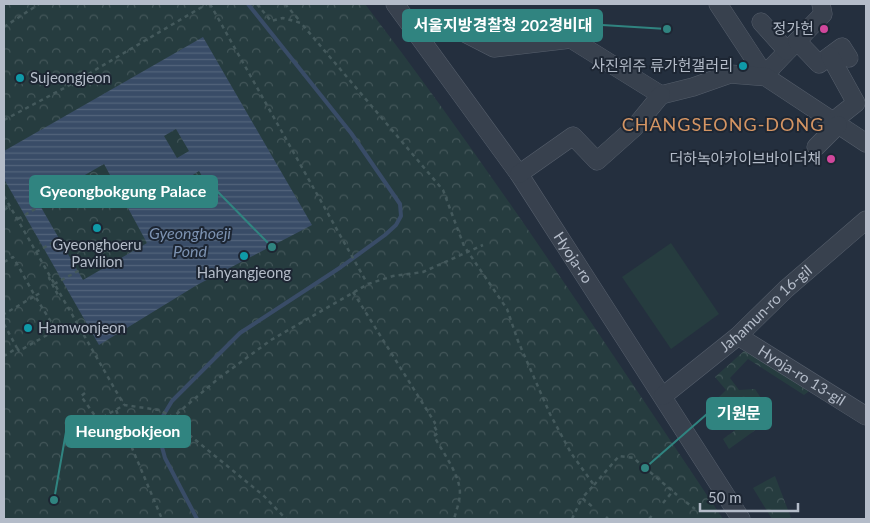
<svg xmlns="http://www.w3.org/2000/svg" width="870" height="523" viewBox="0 0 870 523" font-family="Lato,'Noto Sans KR',sans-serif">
<defs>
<pattern id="forest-crowns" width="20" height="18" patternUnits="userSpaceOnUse" patternTransform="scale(1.25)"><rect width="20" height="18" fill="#263c3f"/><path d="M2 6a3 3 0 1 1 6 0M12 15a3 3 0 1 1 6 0" fill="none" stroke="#435659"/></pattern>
<pattern id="water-rules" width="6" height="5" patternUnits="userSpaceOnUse" patternTransform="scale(1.25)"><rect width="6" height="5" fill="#394c67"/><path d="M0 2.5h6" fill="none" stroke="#53647b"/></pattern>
</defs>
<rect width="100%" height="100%" fill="#242f3e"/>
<!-- forest -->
<g fill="url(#forest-crowns)">
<path d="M4,4H365C492,170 606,345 723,519H4Z"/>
<polygon points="748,350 809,387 808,392 804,395 748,359 730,378 739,390 755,389 768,409 761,426 729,449 723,439 748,421 736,405 724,413 716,405 716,400 726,390 715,377 744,351"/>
<polygon points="775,476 791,518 788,519 772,519 753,488"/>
</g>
<!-- pitch -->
<polygon fill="#263c3f" points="671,243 719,314 671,349 622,277"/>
<!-- water -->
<path fill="url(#water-rules)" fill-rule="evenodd" d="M203,37L312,225L197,285L99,345L4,179V151ZM176,129L189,151L177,158L164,136ZM104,164L147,243L83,280L38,202ZM199,171L214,196L203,203L188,178Z"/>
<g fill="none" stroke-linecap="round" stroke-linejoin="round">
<!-- stream -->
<polyline stroke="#394c67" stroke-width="4" points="197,519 165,458 159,436 160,421 172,401 240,333 341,267 385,235 396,225 401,216 400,204 351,133 248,4"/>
<!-- minor casing -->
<g stroke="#565f6c" stroke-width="19">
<g id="minor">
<path id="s1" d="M395,4L519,174L741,519"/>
<polyline points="718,4 766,77 772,67 821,16 823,14 821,4"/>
<polyline points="761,22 787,51"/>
<polyline points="416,32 429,23 436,21 457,29 494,48 571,39 661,95 693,87 730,74 766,77 866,143"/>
<polyline points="797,41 819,64 842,47 849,58"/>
<polyline points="830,56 856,103 832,122"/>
<polyline points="816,147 838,125"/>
<polyline points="519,174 573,136 597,161 634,128 661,95"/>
<path id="s2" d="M738,336L866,416"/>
<path id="s3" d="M663,396L738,336L786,289L866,220"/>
</g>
</g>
<!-- path -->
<g stroke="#44595c" stroke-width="2.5" stroke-dasharray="4 4" stroke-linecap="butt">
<polyline points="210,4 367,283"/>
<polyline points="257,4 271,21 283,18 301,23 443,190 464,246 507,309 518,341 550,414 571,453 594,485 582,498 594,508"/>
<polyline points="285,4 300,21"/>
<polyline points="4,27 39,4"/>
<polyline points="4,120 68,86 207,4"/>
<polyline points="4,196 124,405"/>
<polyline points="4,210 10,206"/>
<polyline points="18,219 42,205"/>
<polyline points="36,252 61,238"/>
<polyline points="4,262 13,257 35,296 40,293"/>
<polyline points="50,277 49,278 58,295 60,294"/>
<polyline points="54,284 80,270"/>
<path d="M353,292L435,423L433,424L438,433L434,436C442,451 455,468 459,485C462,496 457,508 454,519"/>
<polyline points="4,312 4,314 35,296 56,330 19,351 17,348 4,356"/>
<polyline points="4,324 17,348"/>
<polyline points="85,393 81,396 98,420 124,405 159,410 173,417 219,378 271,340 368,284 393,276 423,272 483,245"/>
<polyline points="116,410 162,519"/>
<polyline points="173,417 182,429 264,496 286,519"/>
<polyline points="650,472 677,495"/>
<polyline points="594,485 619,456 634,458 640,464"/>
<polyline points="686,502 695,509"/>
<polyline points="663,503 673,491"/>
<polyline points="606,517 608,519"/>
<polyline points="572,519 582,498"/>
<polyline points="649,519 654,513"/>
</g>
<!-- minor -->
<use href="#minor" stroke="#38414e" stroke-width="18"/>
</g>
<!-- markers -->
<g fill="#d1479c" stroke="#1d2633" stroke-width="2">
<circle cx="824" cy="29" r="5"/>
<circle cx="831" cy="159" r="5"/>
</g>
<g fill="#0f9aa8" stroke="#1d2633" stroke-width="2">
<circle cx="743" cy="66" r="5"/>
<circle cx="20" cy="78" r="5"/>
<circle cx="97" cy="228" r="5"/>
<circle cx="244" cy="256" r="5"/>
<circle cx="28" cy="328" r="5"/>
</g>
<g text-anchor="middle" stroke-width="4" stroke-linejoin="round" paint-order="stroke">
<!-- poi labels -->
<g font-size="15" fill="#b4bcc9" stroke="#1d2633" text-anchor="end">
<text x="814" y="34">정가헌</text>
<text x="733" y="71">사진위주 류가헌갤러리</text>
<text x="30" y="83" text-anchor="start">Sujeongjeon</text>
<text x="821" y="164">더하녹아카이브바이더채</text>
<text x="97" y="250" text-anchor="middle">Gyeonghoeru<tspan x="97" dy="17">Pavilion</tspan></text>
<text x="244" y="278" text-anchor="middle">Hahyangjeong</text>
<text x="38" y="333" text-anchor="start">Hamwonjeon</text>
</g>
<!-- street labels -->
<g font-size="15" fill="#b4bcc9" stroke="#1d2633">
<text dy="5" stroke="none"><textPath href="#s1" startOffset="310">Hyoja-ro</textPath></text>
<text dy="5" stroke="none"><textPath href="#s3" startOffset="135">Jahamun-ro 16-gil</textPath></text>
<text dy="5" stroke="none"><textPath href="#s2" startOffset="75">Hyoja-ro 13-gil</textPath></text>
</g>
<!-- water labels -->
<g font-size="16" font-style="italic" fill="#7c92b1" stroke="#1d2633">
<text x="190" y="239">Gyeonghoeji<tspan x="190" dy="18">Pond</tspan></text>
</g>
<!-- quarter labels -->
<g font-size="18" letter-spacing="1" fill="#d59563" stroke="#1d2633">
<text x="723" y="131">CHANGSEONG-DONG</text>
</g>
</g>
<!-- callouts -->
<path fill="none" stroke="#308480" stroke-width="2" d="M667 29L602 25M272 247L217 191M645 468L707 414M54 500L66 432"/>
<g fill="#308480" stroke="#1d2633" stroke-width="2">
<circle cx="667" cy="29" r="5"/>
<circle cx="272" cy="247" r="5"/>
<circle cx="645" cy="468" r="5"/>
<circle cx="54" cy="500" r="5"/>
</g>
<g fill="#308480" stroke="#308480" stroke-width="2">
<rect x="403" y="10" width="199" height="31" rx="5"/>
<rect x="30" y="176" width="187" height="31" rx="5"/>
<rect x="707" y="398" width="64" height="31" rx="5"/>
<rect x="66" y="416" width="124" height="31" rx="5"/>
</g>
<g font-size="16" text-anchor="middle" font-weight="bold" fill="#fff">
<text x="503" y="31">서울지방경찰청 202경비대</text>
<text x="123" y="197">Gyeongbokgung Palace</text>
<text x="739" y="419">기원문</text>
<text x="128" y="437">Heungbokjeon</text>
</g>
<!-- border -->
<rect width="870" height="523" fill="none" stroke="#b4bcc9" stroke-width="10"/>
<!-- scale -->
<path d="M700 503v8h98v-8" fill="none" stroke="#b4bcc9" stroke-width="2.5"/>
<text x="708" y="503" font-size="15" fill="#b4bcc9" stroke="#1d2633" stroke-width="4" paint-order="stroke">50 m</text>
</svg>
